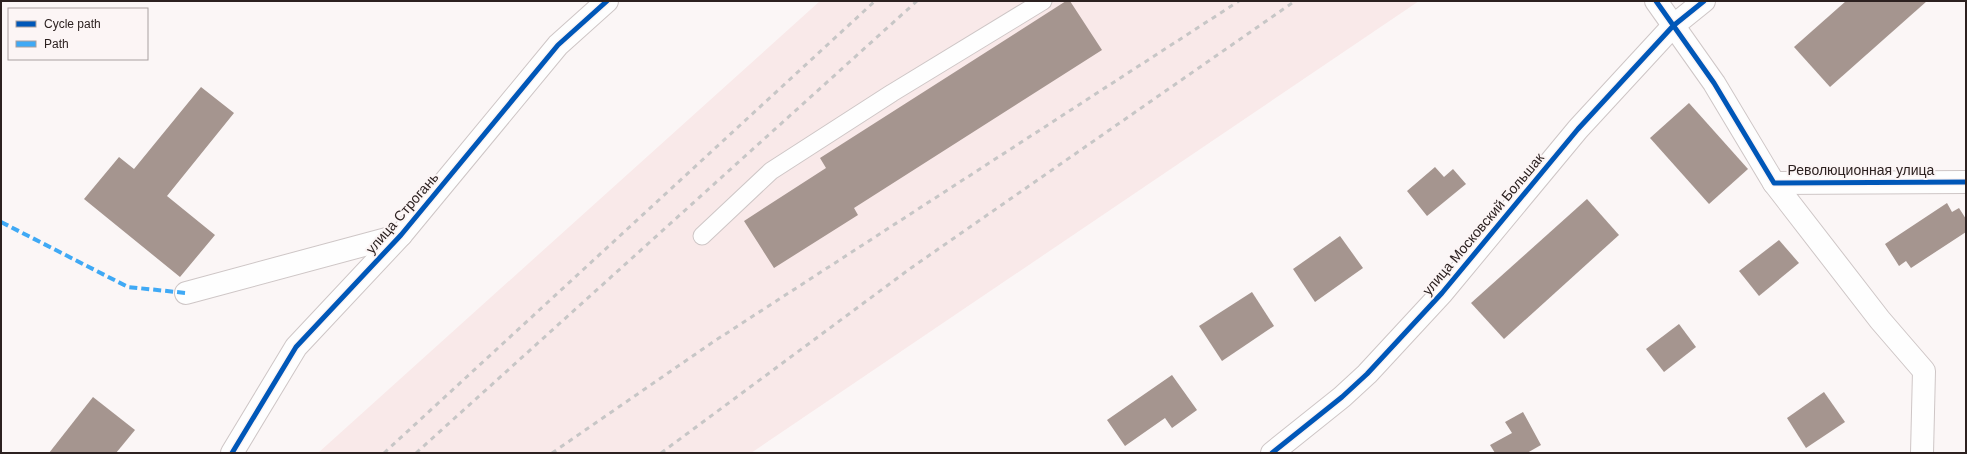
<svg xmlns="http://www.w3.org/2000/svg" width="1967" height="454" viewBox="0 0 1967 454" font-family="Arial,sans-serif">
<rect width="100%" height="100%" fill="#fbf6f6"/>
<!-- built -->
<polygon fill="#f9e9e9" points="820,1 1419,1 751,453 318,453"/>
<!-- building -->
<g fill="#a5958f">
<polygon points="1066,1 1070,1 1102,50 854,208 858,215 774,268 744,221 826,168 820,158"/>
<polygon points="1846,1 1927,1 1830,87 1794,47"/>
<polygon points="201,87 234,113 167,196 215,235 180,277 84,199 119,157 134,169"/>
<polygon points="1689,103 1748,169 1709,204 1650,138"/>
<polygon points="1435,167 1444,177 1453,169 1466,184 1427,216 1407,191"/>
<polygon points="1587,199 1619,235 1504,339 1471,303"/>
<polygon points="1947,203 1952,212 1959,208 1966,219 1966,232 1911,268 1906,261 1899,266 1885,244"/>
<polygon points="1340,236 1363,268 1315,302 1293,269"/>
<polygon points="1779,240 1799,263 1759,296 1739,271"/>
<polygon points="1252,292 1274,326 1222,361 1199,326"/>
<polygon points="1679,324 1696,347 1664,372 1646,349"/>
<polygon points="1172,375 1197,410 1172,428 1165,418 1125,446 1107,420"/>
<polygon points="1824,392 1845,422 1806,448 1787,418"/>
<polygon points="93,397 135,430 116,453 49,453"/>
<polygon points="1523,412 1541,445 1527,453 1495,453 1490,445 1512,433 1505,422"/>
</g>
<g fill="none" stroke-linecap="round" stroke-linejoin="round">
<!-- service casing -->
<g stroke="#cec6c6" stroke-width="19">
<polyline id="service" points="702,236 771,171 892,93 1043,1"/>
</g>
<!-- minor casing -->
<g stroke="#cec6c6" stroke-width="24">
<g id="minor">
<polyline points="1656,1 1714,83 1774,183 1966,182"/>
<polyline points="1774,183 1880,320 1924,371 1922,453"/>
<polyline points="186,293 401,235"/>
<polyline points="232,453 296,347 401,235 558,45 607,1"/>
<polyline points="1272,453 1342,397 1367,374 1442,293 1578,129 1673,26"/>
</g>
</g>
<!-- tertiary casing -->
<g stroke="#cec6c6" stroke-width="24">
<polyline id="tertiary" points="1673,26 1704,1"/>
</g>
<!-- service -->
<use href="#service" stroke="#fefefe" stroke-width="17"/>
<!-- minor -->
<use href="#minor" stroke="#fefefe" stroke-width="22"/>
<!-- tertiary -->
<use href="#tertiary" stroke="#fefefe" stroke-width="22"/>
<!-- rail -->
<g stroke="#c7c6c6" stroke-width="3" stroke-dasharray="5 5" stroke-linecap="butt">
<polyline points="384,453 875,1"/>
<polyline points="416,453 917,1"/>
<polyline points="552,453 713,342 1239,1"/>
<polyline points="661,453 911,268 1295,1"/>
</g>
<!-- quiet -->
<polyline stroke="#3fa9f5" stroke-width="4" stroke-dasharray="8 4" stroke-linecap="butt" points="1,222 128,287 186,293"/>
<!-- cycleway casing -->
<g stroke="#fcf5f5" stroke-width="8">
<g id="cycleway">
<polyline points="1656,1 1714,83 1774,183 1966,182"/>
<polyline points="232,453 296,347 401,235 558,45 607,1"/>
<polyline points="1272,453 1342,397 1367,374 1442,293 1578,129 1673,26 1704,1"/>
</g>
</g>
<!-- cycleway -->
<use href="#cycleway" stroke="#0057b8" stroke-width="5"/>
</g>
<g text-anchor="middle" stroke-width="4" stroke-linejoin="round" paint-order="stroke">
<!-- street labels -->
<g font-size="14" fill="#2c2120" stroke="#fcf5f5">
<text x="1861" y="175">Революционная улица</text>
<text transform="translate(402 213) rotate(-49)" y="5">улица Строгань</text>
<text transform="translate(1483 224) rotate(-50)" y="5">улица Московский Большак</text>
</g>
</g>
<!-- border -->
<rect width="1967" height="454" fill="none" stroke="#2c2120" stroke-width="4"/>
<!-- legend -->
<rect x="8" y="8" width="140" height="52" fill="#fcf5f5" stroke="#a9a0a0"/>
<rect x="16" y="21" width="20" height="6" fill="#0057b8" stroke="#a9a0a0"/>
<text x="44" y="28" font-size="12" fill="#2c2120">Cycle path</text>
<rect x="16" y="41" width="20" height="6" fill="#3fa9f5" stroke="#a9a0a0"/>
<text x="44" y="48" font-size="12" fill="#2c2120">Path</text>
</svg>
